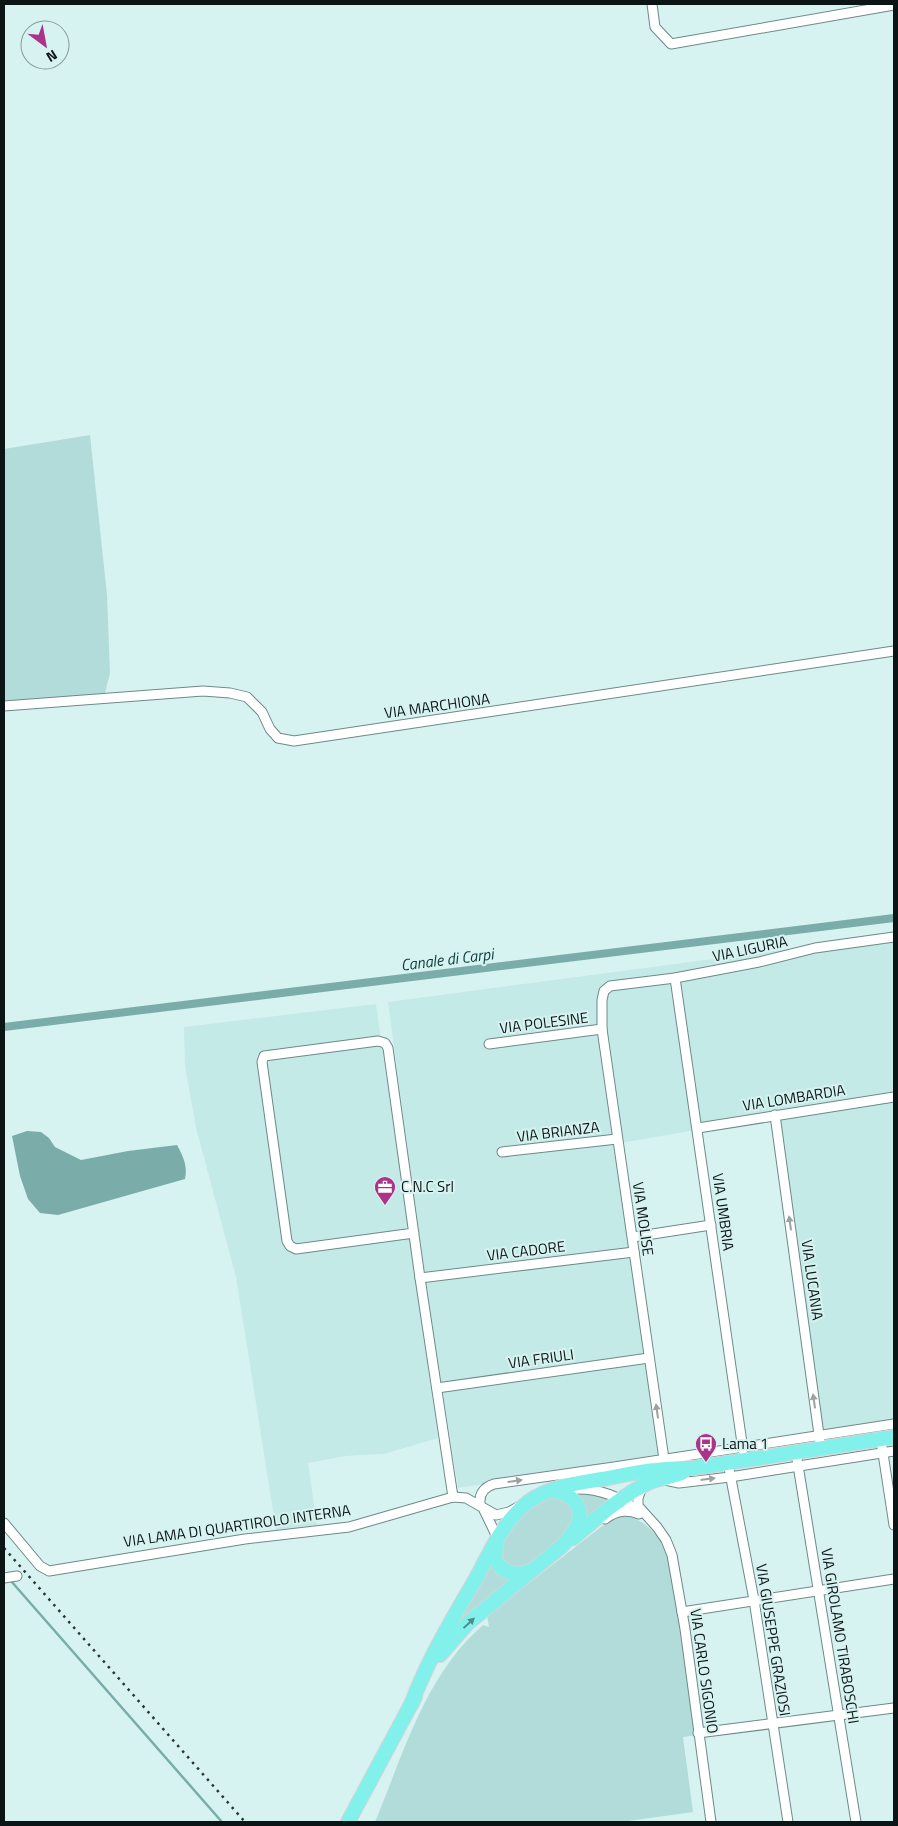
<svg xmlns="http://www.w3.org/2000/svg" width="898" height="1826" viewBox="0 0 898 1826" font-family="'Titillium Web',sans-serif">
<rect width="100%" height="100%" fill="#d7f3f1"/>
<!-- built -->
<g fill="#c4eae7">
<polygon points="894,935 894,1421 822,1432 775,1116 621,1143 665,1455 458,1488 424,1270 388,1002"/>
<polygon points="376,1004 438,1438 384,1454 346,1456 308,1463 317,1525 276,1530 236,1277 196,1128 185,1066 184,1027"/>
</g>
<!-- green -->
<g fill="#b2dcd9">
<polygon points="90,435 107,595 110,673 105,693 4,706 4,449"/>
<polygon points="576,1492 588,1492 616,1500 585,1525 583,1503"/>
<path d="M551,1498H557L569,1502L575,1516C573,1521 571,1529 568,1533C561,1540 551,1546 544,1552C532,1562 518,1576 504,1562C501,1559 499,1553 500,1548C505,1526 531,1506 551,1498Z"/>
<path d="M624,1516C650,1519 664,1544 672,1565L696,1735L683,1737L693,1812L621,1822H375C403,1755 425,1675 483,1625L489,1627L487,1616L606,1523L613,1519Z"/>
<polygon points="491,1560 517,1578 447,1634"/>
</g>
<!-- water -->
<path fill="#7aadaa" d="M27,1131L41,1132L49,1138L55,1147L81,1160L128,1151L177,1145C183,1156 188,1166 185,1179L58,1215L40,1213L28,1199L20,1176L12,1136Z"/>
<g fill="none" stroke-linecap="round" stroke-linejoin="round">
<!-- stream -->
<polyline stroke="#7aadaa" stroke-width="2.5" points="11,1581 222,1822"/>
<!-- canal -->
<polyline stroke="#7aadaa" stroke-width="8" points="4,1027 894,918"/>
<!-- minor casing -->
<g stroke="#6f8987" stroke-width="11">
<g id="minor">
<polyline points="652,4 655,27 671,44 894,5"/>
<polyline points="4,706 203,691 230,693 247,697 262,712 270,729 278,738 294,741 894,651"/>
<polyline points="675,978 743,1450"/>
<polyline points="489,1044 602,1029"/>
<polyline points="775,1115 820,1442"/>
<polyline points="698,1128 894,1097"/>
<polyline points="502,1152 617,1139"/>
<polyline points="414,1233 296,1249 290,1246 287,1241 262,1062 264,1056 378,1041 385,1043 388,1048 420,1278 453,1497"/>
<polyline points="633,1237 711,1225"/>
<polyline points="420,1278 634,1252"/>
<polyline points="437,1388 649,1358"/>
<polyline points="882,1447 894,1525"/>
<polyline points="796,1453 856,1822"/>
<polyline points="664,1459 602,1029 602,1000 604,991 610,986 675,978 759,962 815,948 894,937"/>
<polyline points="728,1463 754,1600 788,1822"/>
<polyline points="665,1480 679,1483 730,1477 894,1451"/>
<polyline points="642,1487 638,1498 638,1506 657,1527 666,1540 672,1555 685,1629 711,1822"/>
<path d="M574,1489C600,1488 620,1497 640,1512"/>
<path d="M480,1504C479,1494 484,1487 494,1484L614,1467L894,1424"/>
<polyline points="484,1510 498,1539"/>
<path d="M605,1519C616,1511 626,1509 639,1514"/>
<polyline points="4,1523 40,1566 49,1571 245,1539 349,1527 453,1497 466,1498 496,1515 509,1512 518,1507"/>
<polyline points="4,1578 17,1576"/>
<polyline points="682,1612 894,1579"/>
<polyline points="698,1733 894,1708"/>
</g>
</g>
<!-- primary casing -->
<g stroke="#d3d5d5" stroke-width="16">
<g id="primary">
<path d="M573,1538C596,1519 621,1496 648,1483C659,1478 671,1477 682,1473"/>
<path d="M496,1544L495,1559C502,1573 516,1577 529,1571"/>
<path d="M440,1655L468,1623L562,1546C568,1539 575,1532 578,1523C585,1504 567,1491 550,1491"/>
<path d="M411,1705C427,1661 452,1620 475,1580C490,1553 503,1521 528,1502C552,1485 580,1483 608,1478C637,1472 665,1467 694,1468L894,1437"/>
<polyline points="348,1822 415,1697"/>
</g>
</g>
<!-- minor -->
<use href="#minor" stroke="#fff" stroke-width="9"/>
<!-- primary -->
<use href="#primary" stroke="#82f1ec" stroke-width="14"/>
<!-- rail -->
<polyline stroke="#293535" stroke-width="2.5" stroke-dasharray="2.5 5" stroke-linecap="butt" points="4,1548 245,1822"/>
</g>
<!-- one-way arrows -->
<defs><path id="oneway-solid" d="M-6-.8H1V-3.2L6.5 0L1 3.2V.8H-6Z" transform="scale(1.25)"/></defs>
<g fill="#9da1a1">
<use href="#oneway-solid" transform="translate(790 1223) rotate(-98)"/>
<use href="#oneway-solid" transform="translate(814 1401) rotate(-98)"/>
<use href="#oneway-solid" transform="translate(657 1411) rotate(-98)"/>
<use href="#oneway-solid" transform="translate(708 1479) rotate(-7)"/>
<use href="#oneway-solid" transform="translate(515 1481) rotate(-8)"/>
</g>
<use fill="#4c8e8b" href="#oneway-solid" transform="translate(469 1623) rotate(-43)"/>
<!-- icons -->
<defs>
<g id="office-pin" transform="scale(1.125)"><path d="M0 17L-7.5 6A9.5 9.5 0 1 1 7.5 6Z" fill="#ab348a" stroke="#d7f3f1"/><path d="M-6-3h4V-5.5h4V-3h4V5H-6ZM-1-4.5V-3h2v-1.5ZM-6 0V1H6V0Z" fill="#fff"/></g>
<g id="bus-pin" transform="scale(1.125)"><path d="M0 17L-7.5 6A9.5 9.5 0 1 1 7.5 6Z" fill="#ab348a" stroke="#d7f3f1"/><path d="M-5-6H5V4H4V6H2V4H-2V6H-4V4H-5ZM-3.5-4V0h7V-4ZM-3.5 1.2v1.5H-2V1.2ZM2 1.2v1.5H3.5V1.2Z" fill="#fff"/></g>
</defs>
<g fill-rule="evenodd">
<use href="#office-pin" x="385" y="1187"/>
<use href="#bus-pin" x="706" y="1444"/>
</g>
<g text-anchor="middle" stroke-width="4" stroke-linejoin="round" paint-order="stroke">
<!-- street labels -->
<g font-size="15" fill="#0b1515" stroke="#d7f3f1">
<text transform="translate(437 706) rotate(-8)" y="5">VIA MARCHIONA</text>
<text transform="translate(750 949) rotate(-12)" y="5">VIA LIGURIA</text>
<text transform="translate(544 1023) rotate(-7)" y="5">VIA POLESINE</text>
<text transform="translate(794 1098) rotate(-9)" y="5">VIA LOMBARDIA</text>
<text transform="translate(558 1132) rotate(-7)" y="5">VIA BRIANZA</text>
<text transform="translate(723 1212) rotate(82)" y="5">VIA UMBRIA</text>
<text transform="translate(643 1219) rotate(82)" y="5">VIA MOLISE</text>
<text transform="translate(526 1251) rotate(-7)" y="5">VIA CADORE</text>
<text transform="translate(812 1280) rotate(82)" y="5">VIA LUCANIA</text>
<text transform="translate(541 1359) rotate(-8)" y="5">VIA FRIULI</text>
<text transform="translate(237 1526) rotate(-8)" y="5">VIA LAMA DI QUARTIROLO INTERNA</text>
<text transform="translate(840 1636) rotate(81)" y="5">VIA GIROLAMO TIRABOSCHI</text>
<text transform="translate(773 1640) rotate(81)" y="5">VIA GIUSEPPE GRAZIOSI</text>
<text transform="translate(704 1671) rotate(82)" y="5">VIA CARLO SIGONIO</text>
</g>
<!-- poi labels -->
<g font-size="15" fill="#0b1515" stroke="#d7f3f1" text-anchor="start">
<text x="401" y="1192">C.N.C Srl</text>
<text x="722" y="1449">Lama 1</text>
</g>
<!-- water labels -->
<g font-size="16" font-style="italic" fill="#0a3c3a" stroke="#d7f3f1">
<text transform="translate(447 959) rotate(-7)" y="6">Canale di Carpi</text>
</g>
</g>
<!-- border -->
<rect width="898" height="1826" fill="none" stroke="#0b1515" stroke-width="10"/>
<!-- north arrow -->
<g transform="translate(45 45) rotate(148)"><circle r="24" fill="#d7f3f1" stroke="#859a99"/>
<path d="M0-4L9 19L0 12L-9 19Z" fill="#ab348a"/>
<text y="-8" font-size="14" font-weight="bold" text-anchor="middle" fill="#0b1515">N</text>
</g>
</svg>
